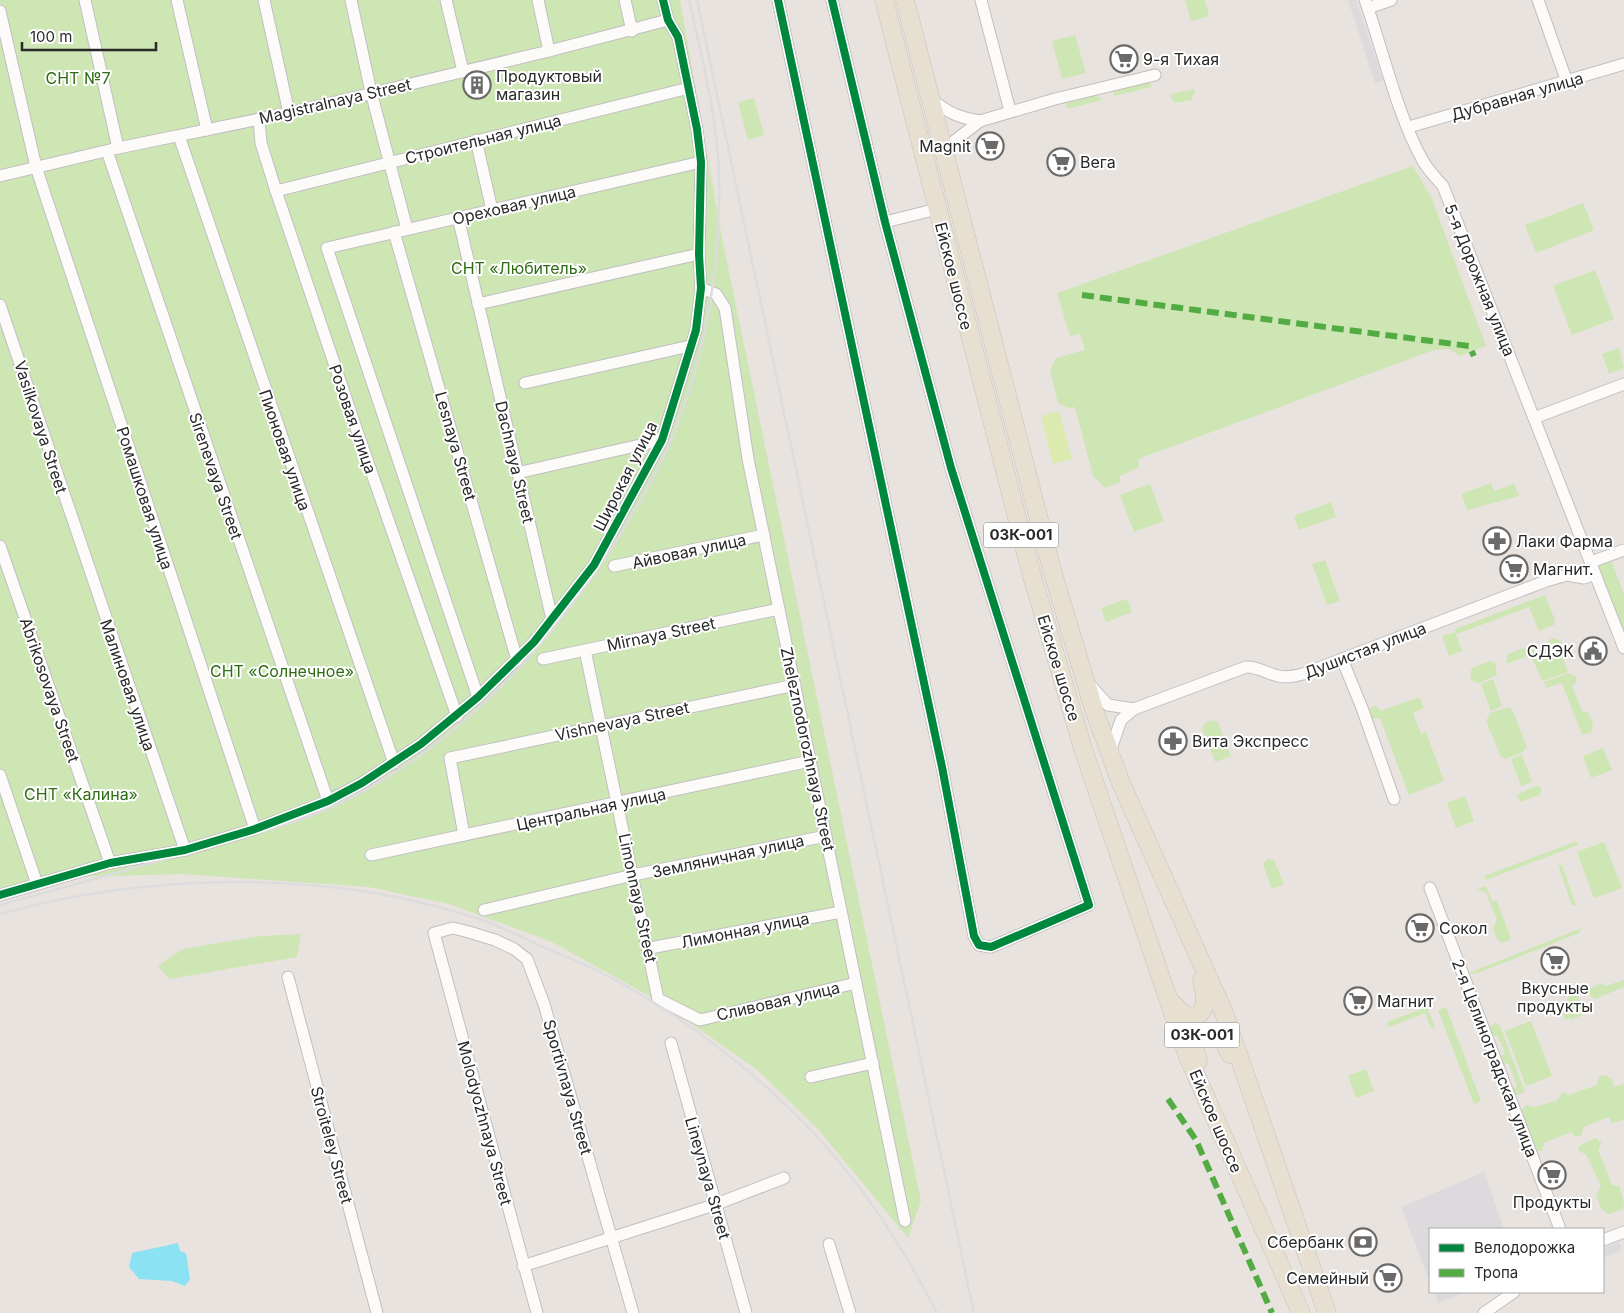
<svg xmlns="http://www.w3.org/2000/svg" width="1624" height="1313" viewBox="0 0 1624 1313" font-family="Inter,sans-serif">
<rect width="100%" height="100%" fill="#e8e3de"/>
<!-- industrial -->
<g fill="#dddadd">
<polygon points="1348,0 1356,0 1383,80 1375,83"/>
<polygon points="1484,1172 1504,1229 1430,1229 1430,1283 1401,1207"/>
<polygon points="1619,1242 1622,1250 1603,1258 1603,1248"/>
<polygon points="1434,1292 1466,1292 1438,1303"/>
</g>
<!-- green -->
<g fill="#cee6b3">
<polygon points="0,0 680,0 722,238 921,1201 908,1238 819,1130 756,1069 662,1003 552,942 449,904 369,887 182,874 77,877 0,899"/>
<polygon points="1185,0 1205,0 1209,16 1191,21"/>
<polygon points="1075,35 1086,73 1062,79 1052,41"/>
<polygon points="1150,81 1151,87 1114,96 1112,89"/>
<polygon points="1195,89 1192,100 1174,103 1170,94"/>
<polygon points="1094,94 1102,100 1067,109 1065,100"/>
<polygon points="754,98 764,135 748,140 738,102"/>
<polygon points="1413,166 1432,199 1486,346 1460,356 1449,349 1434,350 1138,459 1139,467 1120,476 1120,482 1105,488 1093,476 1075,407 1068,408 1058,403 1050,370 1056,358 1085,350 1080,334 1070,336 1057,293"/>
<polygon points="1583,203 1594,230 1536,253 1525,225"/>
<polygon points="1595,270 1614,319 1572,335 1553,286"/>
<polygon points="1619,348 1624,368 1609,374 1602,354"/>
<polygon points="1491,483 1494,491 1514,484 1519,496 1467,510 1461,494"/>
<polygon points="1150,484 1164,521 1134,532 1120,495"/>
<polygon points="1331,502 1336,517 1299,530 1294,516"/>
<polygon points="1325,560 1340,601 1327,605 1312,564"/>
<polygon points="1611,560 1624,594 1624,639 1598,569 1600,563"/>
<polygon points="1545,595 1555,620 1554,625 1539,631 1529,607 1457,634 1455,629"/>
<polygon points="1127,599 1132,612 1106,622 1101,608"/>
<polygon points="1455,632 1462,651 1449,656 1442,636"/>
<polygon points="1554,638 1562,642 1559,648 1568,672 1542,681 1531,655 1506,664 1508,654 1527,647 1535,650 1547,646 1550,639"/>
<polygon points="1490,661 1495,663 1497,675 1479,683 1472,681 1470,675 1472,668"/>
<polygon points="1569,673 1576,677 1576,682 1572,686 1582,711 1589,713 1593,724 1591,732 1582,735 1562,683 1546,688 1544,682"/>
<polygon points="1493,679 1502,706 1491,711 1481,684"/>
<polygon points="1419,697 1424,708 1413,713 1421,734 1426,732 1444,781 1409,795 1380,718 1371,719 1368,712 1372,706 1376,706 1381,711"/>
<polygon points="1508,707 1512,709 1527,747 1522,753 1505,759 1501,757 1486,721 1490,713"/>
<polygon points="1213,720 1218,722 1231,756 1215,762 1202,729 1205,723"/>
<polygon points="1603,748 1612,770 1591,778 1583,756"/>
<polygon points="1522,755 1532,782 1521,786 1511,759"/>
<polygon points="1535,786 1540,787 1542,791 1540,795 1520,802 1517,795"/>
<polygon points="1465,796 1474,821 1456,828 1447,803"/>
<polygon points="1577,841 1578,845 1486,880 1484,876"/>
<polygon points="1604,842 1622,888 1594,898 1577,852"/>
<polygon points="1267,859 1274,860 1284,884 1272,889 1263,865"/>
<polygon points="1558,865 1562,865 1576,905 1572,906"/>
<polygon points="1486,886 1492,901 1497,901 1511,939 1502,943 1497,939 1493,928 1497,920 1486,892 1477,889"/>
<polygon points="1582,928 1579,933 1475,974 1469,973"/>
<polygon points="301,934 297,957 169,979 158,966 183,949 262,936"/>
<polygon points="1624,980 1624,987 1595,999 1591,997 1588,990 1601,983 1605,986"/>
<polygon points="1577,993 1584,1014 1571,1020 1570,1018 1565,1020 1558,1005 1567,1002 1568,997"/>
<polygon points="1427,1007 1435,1027 1431,1028 1425,1013 1389,1027 1387,1022"/>
<polygon points="1446,1007 1481,1101 1474,1104 1438,1010"/>
<polygon points="1531,1021 1552,1076 1526,1086 1505,1031"/>
<polygon points="1495,1023 1500,1026 1525,1092 1517,1095 1512,1091 1517,1086 1509,1064 1504,1063 1500,1057 1505,1053 1498,1036 1493,1036 1489,1028"/>
<polygon points="1366,1069 1374,1091 1356,1098 1348,1076"/>
<polygon points="1605,1075 1612,1079 1614,1087 1624,1083 1624,1120 1612,1123 1609,1117 1583,1127 1582,1135 1575,1137 1571,1132 1544,1143 1542,1151 1535,1151 1520,1113 1526,1105 1535,1107 1558,1100 1562,1092 1569,1095 1597,1085 1599,1076"/>
<polygon points="1595,1138 1602,1143 1598,1149 1612,1185 1619,1186 1624,1201 1623,1209 1609,1214 1602,1210 1596,1195 1601,1186 1586,1154 1580,1152 1578,1147"/>
</g>
<!-- pitch -->
<polygon fill="#dbebb0" points="1059,411 1072,459 1053,464 1041,416"/>
<!-- water -->
<polygon fill="#8ae2f2" points="178,1243 180,1251 186,1253 190,1279 185,1286 172,1281 139,1279 129,1267 132,1253"/>
<g fill="none" stroke-linecap="round" stroke-linejoin="round">
<!-- minor casing -->
<g stroke="#c1bfc0" stroke-width="13">
<g id="minor">
<polyline points="85,0 118,148"/>
<polyline points="177,0 207,130"/>
<polyline points="264,0 289,113"/>
<polyline points="351,0 371,92 407,229"/>
<polyline points="446,0 463,71"/>
<polyline points="538,0 549,51"/>
<polyline points="625,0 632,31"/>
<polyline points="778,0 942,767 974,936 979,945 991,947 1089,905 951,468 885,222 832,0"/>
<polyline points="981,0 1010,111"/>
<path d="M1365,0C1383,50 1397,115 1423,161C1428,170 1436,178 1443,186L1624,648"/>
<polyline points="1538,0 1567,82"/>
<polyline points="1368,8 1391,0"/>
<polyline points="0,11 36,167 255,829"/>
<path d="M931,99C947,112 959,118 980,121"/>
<polyline points="259,119 261,143 276,191 357,431 457,716"/>
<polyline points="1409,127 1624,64"/>
<polyline points="179,136 394,763"/>
<polyline points="476,140 492,210"/>
<polyline points="107,151 328,801"/>
<polyline points="946,157 953,142 980,121 1055,99 1155,75"/>
<polyline points="0,176 118,148 289,113 549,51 668,20"/>
<polyline points="276,191 689,88"/>
<polyline points="458,217 552,619"/>
<polyline points="885,222 937,209"/>
<polyline points="394,232 517,660"/>
<polyline points="701,288 716,294 725,308 748,459 905,1221"/>
<polyline points="478,304 699,254"/>
<polyline points="0,305 185,850"/>
<polyline points="525,383 690,346"/>
<polyline points="1534,418 1624,384"/>
<polyline points="517,473 662,440"/>
<polyline points="0,546 110,863"/>
<polyline points="1591,562 1624,550"/>
<polyline points="614,566 764,535"/>
<polyline points="585,650 658,999 700,1020 856,983"/>
<polyline points="543,659 779,609"/>
<polyline points="1342,659 1362,708 1394,799"/>
<polyline points="1090,685 1108,705 1134,709"/>
<polyline points="478,697 327,248 701,162"/>
<path d="M1110,752L1121,720L1134,709L1246,667C1257,666 1268,674 1278,676C1287,678 1295,676 1303,674L1546,581L1567,575L1584,578L1595,574"/>
<polyline points="0,775 37,884"/>
<polyline points="464,835 450,758 795,685"/>
<polyline points="371,855 810,761"/>
<polyline points="1430,888 1560,1229"/>
<polyline points="0,895 110,863 185,850 255,829 328,801 362,783 421,744 478,697 534,642 594,565 662,440 696,330 701,288 699,254 701,162 697,129 678,37 668,20 663,0"/>
<polyline points="484,910 633,875 826,836"/>
<polyline points="650,948 841,912"/>
<polyline points="288,977 377,1313"/>
<polyline points="671,1043 746,1313"/>
<polyline points="811,1077 873,1063"/>
<polyline points="1603,1240 1624,1232"/>
<polyline points="829,1244 850,1313"/>
<polyline points="523,1266 714,1205 784,1178"/>
<polyline points="537,1313 434,933 453,928 469,932 495,940 514,949 527,959 544,1004 633,1313"/>
<polyline points="1484,1313 1514,1292"/>
</g>
</g>
<!-- primary casing -->
<g stroke="#c4c2c0" stroke-width="19">
<g id="primary">
<polyline points="884,0 1032,576 1084,752 1188,1057 1301,1313"/>
<polyline points="905,0 1052,570 1094,710 1121,783 1224,1013 1327,1313"/>
<path d="M1170,1001L1183,1014C1210,1022 1206,997 1202,980"/>
<path d="M1198,1061L1194,1045C1198,1033 1211,1030 1221,1036L1230,1054"/>
</g>
</g>
<!-- minor -->
<use href="#minor" stroke="#fcfbfa" stroke-width="11"/>
<!-- primary -->
<use href="#primary" stroke="#e7e0d1" stroke-width="18"/>
<!-- rail -->
<g stroke="#dcdcde" stroke-width="2.5">
<polyline points="697,0 974,1313"/>
<path d="M0,905C65,887 131,869 196,850C235,839 277,829 315,814C440,762 536,663 609,552C630,519 651,486 667,449C704,368 722,264 719,174C717,116 702,57 689,0"/>
<path d="M0,914C152,872 332,869 482,920C501,926 520,936 538,945C560,954 583,963 604,974C683,1015 763,1077 823,1143C868,1193 906,1253 937,1313"/>
</g>
<!-- quiet -->
<g stroke="#53ab44" stroke-width="6" stroke-dasharray="12 6" stroke-linecap="butt">
<polyline points="1082,295 1469,346 1474,356"/>
<polyline points="1168,1099 1196,1140 1272,1313"/>
</g>
<!-- cycleway casing -->
<g stroke="#fff" stroke-width="11">
<g id="cycleway">
<polyline points="778,0 942,767 974,936 979,945 991,947 1089,905 951,468 885,222 832,0"/>
<polyline points="0,895 110,863 185,850 255,829 328,801 362,783 421,744 478,697 534,642 594,565 662,440 696,330 701,288 699,254 701,162 697,129 678,37 668,20 663,0"/>
</g>
</g>
<!-- cycleway -->
<use href="#cycleway" stroke="#00873e" stroke-width="8"/>
</g>
<!-- icons -->
<defs>
<g id="supermarket-ring" transform="scale(1.4375)"><circle r="9.5" fill="#fff" stroke="#6c6a68" stroke-width="1.5"/><path d="M-6-5.5h2.5l.6 2H6L4.5 2H-2.5L-4.4-4H-6ZM-1.5 3.2a1.3 1.3 0 1 0 .1 0ZM3 3.2a1.3 1.3 0 1 0 .1 0Z" fill="#6c6a68"/></g>
<g id="building-ring" transform="scale(1.4375)"><circle r="9.5" fill="#fff" stroke="#6c6a68" stroke-width="1.5"/><path d="M-4-6H4V6H1V3H-1V6H-4ZM-2.5-4.3h1.7v1.8h-1.7ZM.8-4.3h1.7v1.8H.8ZM-2.5-1h1.7V.8h-1.7ZM.8-1h1.7V.8H.8Z" fill="#6c6a68"/></g>
<g id="pharmacy-ring" transform="scale(1.4375)"><circle r="9.5" fill="#fff" stroke="#6c6a68" stroke-width="1.5"/><path d="M-2-6h4v4h4v4h-4v4h-4v-4h-4v-4h4Z" fill="#6c6a68"/></g>
<g id="civic-ring" transform="scale(1.4375)"><circle r="9.5" fill="#fff" stroke="#6c6a68" stroke-width="1.5"/><path d="M-.6-6.5H3V-4.5H.6V-3L4-1V1h2V6H-6V1h2V-1L-.6-3ZM-1.2 2.5V6h2.4V2.5Z" fill="#6c6a68"/></g>
<g id="bank-ring" transform="scale(1.4375)"><circle r="9.5" fill="#fff" stroke="#6c6a68" stroke-width="1.5"/><path d="M-6-4H6V4H-6ZM0-2.3a2.3 2.3 0 1 0 0 4.6a2.3 2.3 0 1 0 0-4.6Z" fill="#6c6a68"/></g>
</defs>
<g fill-rule="evenodd">
<use href="#supermarket-ring" x="1124" y="59"/>
<use href="#building-ring" x="477" y="85"/>
<use href="#supermarket-ring" x="990" y="146"/>
<use href="#supermarket-ring" x="1061" y="162"/>
<use href="#pharmacy-ring" x="1497" y="541"/>
<use href="#supermarket-ring" x="1514" y="569"/>
<use href="#civic-ring" x="1593" y="651"/>
<use href="#pharmacy-ring" x="1173" y="741"/>
<use href="#supermarket-ring" x="1420" y="928"/>
<use href="#supermarket-ring" x="1555" y="961"/>
<use href="#supermarket-ring" x="1358" y="1001"/>
<use href="#supermarket-ring" x="1552" y="1175"/>
<use href="#bank-ring" x="1363" y="1242"/>
<use href="#supermarket-ring" x="1388" y="1278"/>
</g>
<g text-anchor="middle" stroke-width="4" stroke-linejoin="round" paint-order="stroke">
<!-- shield labels -->
<g fill="#fff" stroke="#696969" stroke-width="1">
<rect x="983.5" y="522.5" width="75" height="25" rx="4"/>
<rect x="1164.5" y="1022.5" width="75" height="25" rx="4"/>
</g>
<g font-size="15" font-weight="bold" fill="#292929">
<text x="1021" y="540">03К-001</text>
<text x="1202" y="1040">03К-001</text>
</g>
<!-- poi labels -->
<g font-size="16" fill="#292929" stroke="#fff" text-anchor="start">
<text x="1143" y="65">9-я Тихая</text>
<text x="496" y="82">Продуктовый<tspan x="496" dy="18">магазин</tspan></text>
<text x="971" y="152" text-anchor="end">Magnit</text>
<text x="1080" y="168">Вега</text>
<text x="1516" y="547">Лаки Фарма</text>
<text x="1533" y="575">Магнит.</text>
<text x="1574" y="657" text-anchor="end">СДЭК</text>
<text x="1192" y="747">Вита Экспресс</text>
<text x="1439" y="934">Сокол</text>
<text x="1555" y="994" text-anchor="middle">Вкусные<tspan x="1555" dy="18">продукты</tspan></text>
<text x="1377" y="1007">Магнит</text>
<text x="1552" y="1208" text-anchor="middle">Продукты</text>
<text x="1344" y="1248" text-anchor="end">Сбербанк</text>
<text x="1369" y="1284" text-anchor="end">Семейный</text>
</g>
<!-- park labels -->
<g font-size="16" fill="#2f6c13" stroke="#fff">
<text x="78" y="84">СНТ №7</text>
<text x="519" y="274">СНТ «Любитель»</text>
<text x="282" y="677">СНТ «Солнечное»</text>
<text x="81" y="800">СНТ «Калина»</text>
</g>
<!-- street labels -->
<g font-size="16" fill="#292929" stroke="#fff">
<text transform="translate(1517 96) rotate(-16)" y="6">Дубравная улица</text>
<text transform="translate(335 101) rotate(-13)" y="6">Magistralnaya Street</text>
<text transform="translate(483 139) rotate(-14)" y="6">Строительная улица</text>
<text transform="translate(514 205) rotate(-13)" y="6">Ореховая улица</text>
<text transform="translate(954 276) rotate(76)" y="6">Ейское шоссе</text>
<text transform="translate(1480 280) rotate(68)" y="6">5-я Дорожная улица</text>
<text transform="translate(353 419) rotate(71)" y="6">Розовая улица</text>
<text transform="translate(41 427) rotate(72)" y="6">Vasilkovaya Street</text>
<text transform="translate(456 446) rotate(74)" y="6">Lesnaya Street</text>
<text transform="translate(285 450) rotate(71)" y="6">Пионовая улица</text>
<text transform="translate(515 462) rotate(77)" y="6">Dachnaya Street</text>
<text transform="translate(216 476) rotate(71)" y="6">Sirenevaya Street</text>
<text transform="translate(625 476) rotate(-63)" y="6">Широкая улица</text>
<text transform="translate(145 498) rotate(72)" y="6">Ромашковая улица</text>
<text transform="translate(689 551) rotate(-12)" y="6">Айвовая улица</text>
<text transform="translate(661 634) rotate(-12)" y="6">Mirnaya Street</text>
<text transform="translate(1365 650) rotate(-21)" y="6">Душистая улица</text>
<text transform="translate(1059 668) rotate(73)" y="6">Ейское шоссе</text>
<text transform="translate(128 685) rotate(71)" y="6">Малиновая улица</text>
<text transform="translate(50 690) rotate(71)" y="6">Abrikosovaya Street</text>
<text transform="translate(622 721) rotate(-12)" y="6">Vishnevaya Street</text>
<text transform="translate(808 749) rotate(78)" y="6">Zheleznodorozhnaya Street</text>
<text transform="translate(591 809) rotate(-12)" y="6">Центральная улица</text>
<text transform="translate(728 856) rotate(-12)" y="6">Земляничная улица</text>
<text transform="translate(638 898) rotate(78)" y="6">Limonnaya Street</text>
<text transform="translate(745 930) rotate(-11)" y="6">Лимонная улица</text>
<text transform="translate(778 1001) rotate(-13)" y="6">Сливовая улица</text>
<text transform="translate(1495 1058) rotate(69)" y="6">2-я Целиноградская улица</text>
<text transform="translate(568 1087) rotate(74)" y="6">Sportivnaya Street</text>
<text transform="translate(1216 1121) rotate(67)" y="6">Ейское шоссе</text>
<text transform="translate(485 1123) rotate(75)" y="6">Molodyozhnaya Street</text>
<text transform="translate(332 1145) rotate(75)" y="6">Stroiteley Street</text>
<text transform="translate(708 1178) rotate(74)" y="6">Lineynaya Street</text>
</g>
</g>
<!-- legend -->
<rect x="1429" y="1228" width="175" height="65" fill="#ffffff" stroke="#a9a9a9"/>
<rect x="1439" y="1244" width="25" height="8" fill="#00873e" stroke="#a9a9a9"/>
<text x="1474" y="1253" font-size="15" fill="#292929">Велодорожка</text>
<rect x="1439" y="1269" width="25" height="8" fill="#53ab44" stroke="#a9a9a9"/>
<text x="1474" y="1278" font-size="15" fill="#292929">Тропа</text>
<!-- scale -->
<path d="M22 42v8h134v-8" fill="none" stroke="#292929" stroke-width="2.5"/>
<text x="30" y="42" font-size="15" fill="#292929" stroke="#ffffff" stroke-width="4" paint-order="stroke">100 m</text>
</svg>
